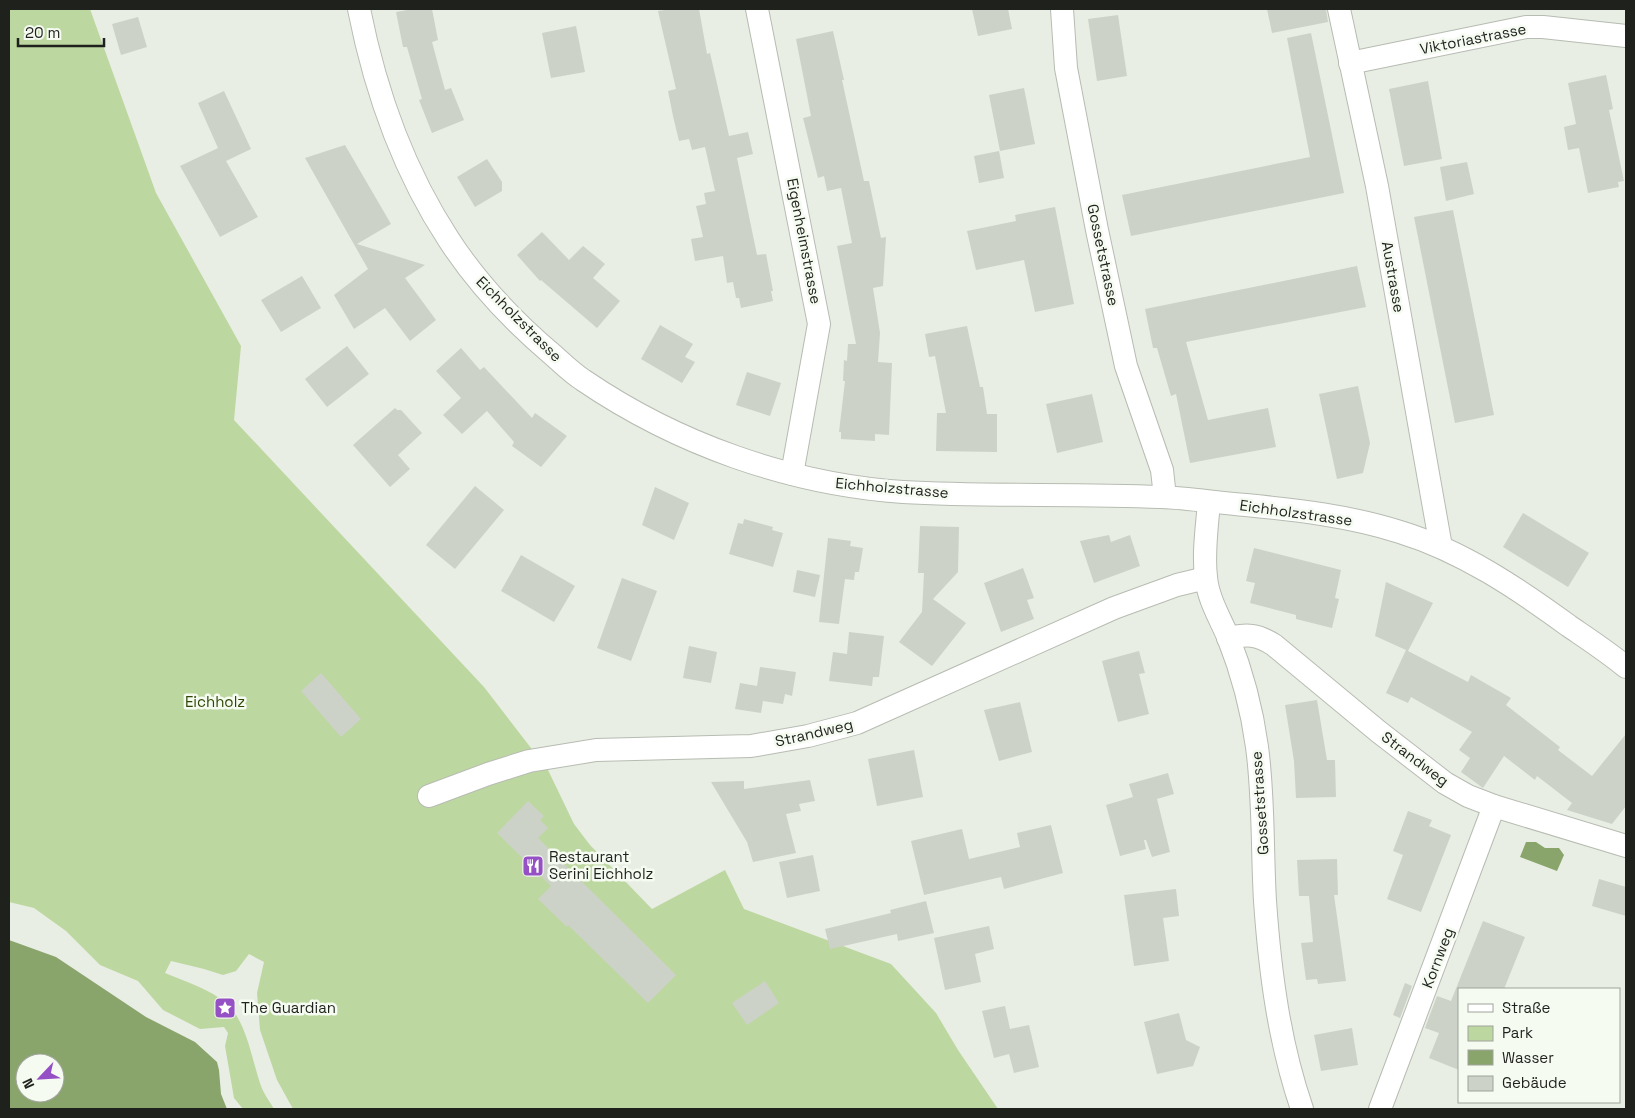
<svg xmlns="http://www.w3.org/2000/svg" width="1635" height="1118" viewBox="0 0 1635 1118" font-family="'Space Grotesk',sans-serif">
<rect width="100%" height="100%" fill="#e8eee3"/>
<!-- green -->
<path fill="#bdd7a1" d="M9,9H90L156,193L241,346L234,420L484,687L548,770L574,824L590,845L652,909L725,870L744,909L891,964L936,1013L958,1050L998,1109H293L277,1080L260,1030L257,993L264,962L249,954L236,971L223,975L204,969L171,961L165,973C186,982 210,989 227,1004C247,1022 252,1061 261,1086C264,1094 270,1102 274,1109H243L234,1098L225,1046L228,1033L224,1027L200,1029L163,1010L138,981L100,965L66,931L34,908L9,902Z"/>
<!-- water -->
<g fill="#8aa56c" fill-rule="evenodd">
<polygon points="1526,842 1536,842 1545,848 1559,848 1564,855 1557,871 1520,857"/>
<path d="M9,940L56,957L146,1017L195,1042L217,1062L219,1070L221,1094L227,1109H9ZM25,1063H55V1093H25Z"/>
</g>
<!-- building -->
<g fill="#ccd2c7">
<polygon points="413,9 432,9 438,40 432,42 445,90 451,88 464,120 432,133 419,100 422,99 407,47 403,47 396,12"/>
<polygon points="672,9 699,9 707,54 710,53 729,136 748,132 753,154 737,158 757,255 766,254 773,291 771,291 773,301 741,308 739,298 736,298 733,282 727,283 723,256 695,261 691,239 703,237 696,206 706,204 704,193 715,191 705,147 692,150 689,139 679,141 673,116 668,91 676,89 658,11"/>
<polygon points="972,9 1008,9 1012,29 978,36"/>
<polygon points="1267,9 1326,9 1328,22 1272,33"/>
<polygon points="1118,15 1127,76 1097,81 1088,19"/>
<polygon points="138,17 147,47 121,55 112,24"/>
<polygon points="576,26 585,72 551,78 542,33"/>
<polygon points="833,31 844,80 842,80 864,181 869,181 881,238 886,237 883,286 873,288 880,333 878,362 892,363 889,435 875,434 875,441 841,439 841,432 839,432 845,381 843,381 844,360 847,361 848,344 856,344 837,246 852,243 841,188 827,191 824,176 818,178 803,118 811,116 796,39"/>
<polygon points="1311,33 1344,193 1131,236 1122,195 1310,157 1287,38"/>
<polygon points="1606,75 1613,109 1609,110 1624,181 1618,182 1619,187 1588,193 1579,148 1568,150 1564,127 1576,124 1568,83"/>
<polygon points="1428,81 1442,159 1404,166 1389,89"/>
<polygon points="1024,88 1035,144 1000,151 989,95"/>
<polygon points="224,91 251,149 226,161 258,217 220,237 180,166 218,148 198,103"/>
<polygon points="345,145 391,224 357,244 425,265 405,278 436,320 410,341 385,308 354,329 334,295 368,269 305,158"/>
<polygon points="999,151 1004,178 979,183 974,156"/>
<polygon points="487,159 502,182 502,191 475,207 457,177"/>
<polygon points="1467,162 1474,194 1446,201 1440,167"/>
<polygon points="1055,207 1074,304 1035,312 1024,260 976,270 967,231 1016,221 1015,215"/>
<polygon points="1453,210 1494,415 1455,423 1414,217"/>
<polygon points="542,232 569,260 583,246 605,264 593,278 620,301 597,328 541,280 540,281 517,255"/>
<polygon points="1357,266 1366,307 1186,342 1208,420 1268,408 1276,447 1190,463 1176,394 1171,396 1157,348 1153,348 1145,309"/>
<polygon points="302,276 321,308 281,332 261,300"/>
<polygon points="660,325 693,344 685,357 695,362 682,383 641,359"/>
<polygon points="967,326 980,387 983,387 987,414 997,414 997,452 936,451 937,413 946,413 935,356 929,357 925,334"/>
<polygon points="347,346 369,374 327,407 305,379"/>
<polygon points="461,348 480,370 484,367 532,418 535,413 567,436 541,467 512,446 514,442 487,411 462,434 443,415 461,398 436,371"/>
<polygon points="747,372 781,383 770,416 736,405"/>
<polygon points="1358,386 1370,443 1363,473 1337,479 1319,394"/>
<polygon points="1092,394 1103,442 1057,453 1046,404"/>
<polygon points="395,408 397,410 401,410 422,433 398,455 410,469 390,487 353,445"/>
<polygon points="475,486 504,510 455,569 426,545"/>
<polygon points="655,487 689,503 674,540 642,525"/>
<polygon points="1523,513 1589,553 1568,587 1503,547"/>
<polygon points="744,519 773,527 772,530 783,533 773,567 729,554 738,523 743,524"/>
<polygon points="920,526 959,527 958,572 933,599 966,623 932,666 899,642 922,612 924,573 918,573"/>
<polygon points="1109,535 1111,542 1130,535 1140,566 1094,583 1080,541"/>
<polygon points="828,538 851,541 850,546 863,548 859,572 855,572 854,580 845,579 839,624 819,622"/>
<polygon points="1254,548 1341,570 1335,598 1339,599 1332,628 1296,619 1296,615 1250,603 1255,583 1246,581"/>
<polygon points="521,555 575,586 554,622 501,591"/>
<polygon points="1023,568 1034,598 1027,600 1034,619 1001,632 984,583"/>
<polygon points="797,570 820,575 815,597 793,592"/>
<polygon points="622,578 657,591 631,661 597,648"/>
<polygon points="1386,582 1433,603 1408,651 1468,682 1471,675 1511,698 1506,705 1560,747 1558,750 1592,776 1626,734 1626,806 1612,824 1567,810 1572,803 1537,776 1535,780 1504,756 1483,788 1461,772 1470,758 1459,750 1472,732 1411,697 1408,703 1386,693 1406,650 1375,636"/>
<polygon points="849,632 884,636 879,677 873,677 872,686 829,681 833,652 847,654"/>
<polygon points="689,646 717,652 711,683 683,678"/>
<polygon points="1139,651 1145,673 1139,674 1149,714 1118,722 1102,661"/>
<polygon points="760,667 796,672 792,696 785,694 783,704 763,701 761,713 735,709 740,683 757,686"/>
<polygon points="321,673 361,719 341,737 301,691"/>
<polygon points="1317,700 1327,760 1335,760 1336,797 1296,798 1294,761 1285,705"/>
<polygon points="1020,702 1032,752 999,761 984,710"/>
<polygon points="914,750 923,797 877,806 868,759"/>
<polygon points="1168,773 1174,794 1157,799 1170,852 1152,857 1146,840 1144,840 1146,849 1120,856 1106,805 1133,797 1129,784"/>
<polygon points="810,780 815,801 799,804 801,811 786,814 796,853 753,862 747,842 711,782 744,781 744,789"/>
<polygon points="528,801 544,816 540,820 548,828 538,838 676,975 648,1003 568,925 567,927 538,899 551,886 497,833"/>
<polygon points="1408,811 1432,820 1429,826 1451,835 1421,912 1387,899 1403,855 1393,851"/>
<polygon points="1051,825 1063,873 1004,889 1001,877 924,895 911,841 962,829 969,859 1020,847 1017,833"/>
<polygon points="813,855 820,891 787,898 779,862"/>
<polygon points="1337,859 1338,895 1334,895 1346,981 1318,984 1317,979 1306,980 1301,943 1313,942 1309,896 1299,896 1297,860"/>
<polygon points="1599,879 1626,887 1626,916 1592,906"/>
<polygon points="1176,889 1179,916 1163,918 1169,961 1134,966 1124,895"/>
<polygon points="926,901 934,933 898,941 897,934 830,949 825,929 891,913 890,910"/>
<polygon points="1483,921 1525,937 1504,989 1459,989 1459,1070 1429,1058 1439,1033 1425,1028 1437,996 1451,1001"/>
<polygon points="989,926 994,949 975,954 981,982 945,990 934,938"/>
<polygon points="765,981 779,1003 747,1025 732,1003"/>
<polygon points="1405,983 1412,986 1400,1018 1393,1015"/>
<polygon points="1005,1006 1010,1029 1029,1025 1039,1067 1014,1073 1009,1054 994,1058 982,1011"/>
<polygon points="1179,1013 1186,1040 1200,1047 1193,1066 1157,1074 1144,1022"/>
<polygon points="1352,1028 1358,1065 1321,1071 1314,1035"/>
</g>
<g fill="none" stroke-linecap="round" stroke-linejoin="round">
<!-- minor casing -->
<g stroke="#b7bcb2" stroke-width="24">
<g id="minor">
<path d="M359,9C375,90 403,170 449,240C477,283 514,322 553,355C563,364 572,373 583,380C677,444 789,484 903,492C989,497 1075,493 1161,497C1189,498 1218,503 1246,505C1297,510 1350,516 1400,532C1462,551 1517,588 1569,626C1588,639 1608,652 1626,667"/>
<polyline points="757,9 819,324 792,474"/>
<polyline points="1062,9 1066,68 1097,230 1126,366 1162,470 1165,497"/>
<polyline points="1339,9 1377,186 1441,547"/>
<polyline points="1350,63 1526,27 1543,27 1626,36"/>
<path d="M1209,502C1207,527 1203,553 1206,577C1208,599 1220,618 1228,637C1242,672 1252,710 1257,747C1264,798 1262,850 1265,901C1270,972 1279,1042 1302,1109"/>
<path d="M1228,638C1247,634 1257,634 1274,645L1379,732L1445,783L1468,796L1494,806L1626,846"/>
<polyline points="429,796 488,774 529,761 596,750 751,746 808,736 857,723 1114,608 1177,585 1206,578"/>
<polyline points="1380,1109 1494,806"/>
</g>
</g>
<!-- minor -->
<use href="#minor" stroke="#fff" stroke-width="22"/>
</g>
<!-- icons -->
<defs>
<g id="restaurant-square" transform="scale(1.125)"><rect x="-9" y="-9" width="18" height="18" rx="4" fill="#9550c5" stroke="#f5fbf0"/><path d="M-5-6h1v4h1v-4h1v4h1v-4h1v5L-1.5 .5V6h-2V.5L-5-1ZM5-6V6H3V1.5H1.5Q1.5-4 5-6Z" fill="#fff"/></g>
<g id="sight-square" transform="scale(1.125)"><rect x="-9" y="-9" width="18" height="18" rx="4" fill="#9550c5" stroke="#f5fbf0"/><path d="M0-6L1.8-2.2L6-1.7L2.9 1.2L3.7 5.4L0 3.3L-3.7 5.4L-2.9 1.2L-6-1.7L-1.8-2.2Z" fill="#fff"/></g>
</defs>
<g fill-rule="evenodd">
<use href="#restaurant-square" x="533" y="866"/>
<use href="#sight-square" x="225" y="1008"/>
</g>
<g text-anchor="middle" stroke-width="5" stroke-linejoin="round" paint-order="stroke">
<!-- street labels -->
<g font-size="15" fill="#1f211d" stroke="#f5fbf0">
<text transform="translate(1473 39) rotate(-11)" y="5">Viktoriastrasse</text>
<text transform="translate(804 241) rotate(79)" y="5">Eigenheimstrasse</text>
<text transform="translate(1103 255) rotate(78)" y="5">Gossetstrasse</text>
<text transform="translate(1393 277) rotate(80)" y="5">Austrasse</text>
<text transform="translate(519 319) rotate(45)" y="5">Eichholzstrasse</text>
<text transform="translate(892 488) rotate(5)" y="5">Eichholzstrasse</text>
<text transform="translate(1296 513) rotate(8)" y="5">Eichholzstrasse</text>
<text transform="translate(814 733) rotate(-13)" y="5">Strandweg</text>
<text transform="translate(1415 759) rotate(37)" y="5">Strandweg</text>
<text transform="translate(1260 803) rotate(-94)" y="5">Gossetstrasse</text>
<text transform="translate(1438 958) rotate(-69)" y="5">Kornweg</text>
</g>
<!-- park labels -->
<g font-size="15" fill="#2f4705" stroke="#f5fbf0">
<text x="215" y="707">Eichholz</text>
</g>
<!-- poi labels -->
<g font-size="15" fill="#1f211d" stroke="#f5fbf0" text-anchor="start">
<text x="549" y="862">Restaurant<tspan x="549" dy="17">Serini Eichholz</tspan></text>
<text x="241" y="1013">The Guardian</text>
</g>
</g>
<!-- border -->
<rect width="1635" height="1118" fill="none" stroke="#1f211d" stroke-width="20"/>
<!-- legend -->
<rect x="1458" y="988" width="162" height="115" fill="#f5fbf0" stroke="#9fa49c"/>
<rect x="1468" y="1004" width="25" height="8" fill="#ffffff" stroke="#9fa49c"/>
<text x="1502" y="1013" font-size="15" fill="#1f211d">Straße</text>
<rect x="1468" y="1026" width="25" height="15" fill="#bdd7a1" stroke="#9fa49c"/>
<text x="1502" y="1038" font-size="15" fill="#1f211d">Park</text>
<rect x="1468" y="1050" width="25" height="15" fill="#8aa56c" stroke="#9fa49c"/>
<text x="1502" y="1063" font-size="15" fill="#1f211d">Wasser</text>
<rect x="1468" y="1076" width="25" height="15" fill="#ccd2c7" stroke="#9fa49c"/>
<text x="1502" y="1088" font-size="15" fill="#1f211d">Gebäude</text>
<!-- north arrow -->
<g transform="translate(40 1078) rotate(245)"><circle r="24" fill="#f5fbf0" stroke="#9fa49c"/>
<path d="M0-4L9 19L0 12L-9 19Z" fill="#9550c5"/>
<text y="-8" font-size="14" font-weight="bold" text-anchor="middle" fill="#1f211d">N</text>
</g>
<!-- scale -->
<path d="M18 38v8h86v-8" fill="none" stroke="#1f211d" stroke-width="2.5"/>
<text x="25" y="38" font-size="15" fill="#1f211d" stroke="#f5fbf0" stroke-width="4" paint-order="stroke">20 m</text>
</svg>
